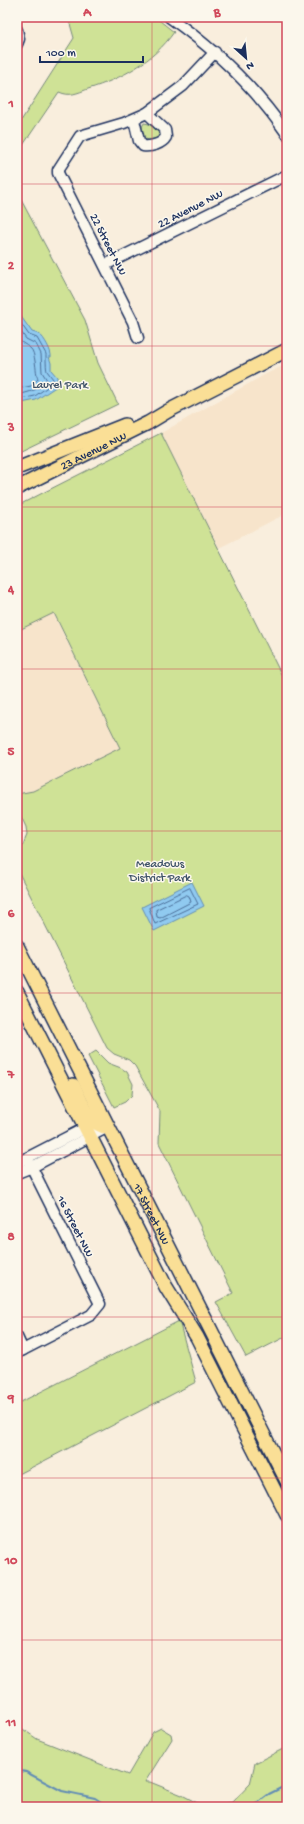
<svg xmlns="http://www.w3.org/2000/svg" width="304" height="1824" viewBox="0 0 304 1824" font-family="'Gochi Hand',sans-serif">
<rect width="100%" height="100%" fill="#f9eedd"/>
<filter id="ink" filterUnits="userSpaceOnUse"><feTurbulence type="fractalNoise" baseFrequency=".025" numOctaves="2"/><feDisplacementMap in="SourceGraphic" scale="8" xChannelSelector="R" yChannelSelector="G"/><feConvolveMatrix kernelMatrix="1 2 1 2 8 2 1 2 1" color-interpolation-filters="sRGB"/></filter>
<g filter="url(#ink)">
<!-- built -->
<g fill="#f7e4cb">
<polygon points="287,364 287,513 219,548 161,433 266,374"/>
<polygon points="53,613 120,748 33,791 17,794 17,631"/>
</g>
<!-- green -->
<g fill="#cfe296" stroke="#75887a">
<path d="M68,17H155L174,32C154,61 121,79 88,89C77,93 70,97 59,92L17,154V127L74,38Z"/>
<polygon points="144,123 149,124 159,132 159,137 150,141 144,138 142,127"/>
<polygon points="17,188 19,196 85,320 98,363 118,404 17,453"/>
<polygon points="161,433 287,686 287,1336 246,1357 216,1302 233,1293 159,1143 160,1111 135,1066 129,1060 114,1054 107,1048 17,869 17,859 27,835 26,827 17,808 17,794 33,791 120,748 54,613 17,631 17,506"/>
<polygon points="96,1051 108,1063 121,1068 127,1072 133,1084 132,1095 125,1102 114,1107 88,1056"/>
<polygon points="179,1321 196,1382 17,1475 17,1404"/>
<polygon points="17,1725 37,1739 128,1775 153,1732 161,1728 171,1734 172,1739 145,1782 150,1782 182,1795 203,1806 220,1805 233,1802 250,1784 255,1763 287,1747 287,1807 17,1807"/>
</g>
<!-- water -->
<g fill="#90caf0" stroke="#618cb6">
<path d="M17,311L32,332C34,333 37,333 39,334C44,337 52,352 51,357H49L51,363V370L57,377V386L36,400L17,404Z"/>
<polygon points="192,882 204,906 154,931 142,907"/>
</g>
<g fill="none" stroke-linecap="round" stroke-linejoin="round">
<!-- shore -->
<g stroke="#4a6d98" stroke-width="1">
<path d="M17,318L29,335L37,338L46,354C46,357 46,369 47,371L53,379V383L35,396L17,400"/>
<path d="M17,326L26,339L36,344L41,354L42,372L47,380C39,390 30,392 17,395"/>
<path d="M17,338C21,343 25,344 30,348C36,352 35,371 38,379L31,386L17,389"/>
<polygon points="190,888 198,904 155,924 149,908"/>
<polygon points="187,895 189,896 191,902 160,918 157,917 156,910"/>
</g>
<!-- stream -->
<g stroke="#618cb6" stroke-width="2">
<polyline points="17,1770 26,1772 62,1791 95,1798 109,1807"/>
<polyline points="252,1807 269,1794 287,1785"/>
</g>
<!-- minor casing -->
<g stroke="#1b2f5e" stroke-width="13">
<g id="minor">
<path d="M169,17C216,50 254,86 287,134"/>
<polyline points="17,30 19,39 17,44"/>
<path d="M134,120L139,141L143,146C151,147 162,144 166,137L165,130L147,113"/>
<polyline points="105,265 287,175"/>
<polyline points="138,338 133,322 58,173 58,170 80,136 124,123 147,113 183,86 215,52"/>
<polyline points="17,1163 91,1125"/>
<polyline points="17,1173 32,1167 108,1127"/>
<polyline points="17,1337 23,1350"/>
<polyline points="17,1353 91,1315 100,1304 27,1158"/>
</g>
</g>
<!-- major casing -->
<g stroke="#1b2f5e" stroke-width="16">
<g id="major">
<polyline points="17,468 125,425"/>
<path id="s1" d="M17,488L148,423L168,411L287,350"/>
<path id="s2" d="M17,946L287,1481"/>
<polyline points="17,992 166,1287 197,1337 287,1515"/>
<path d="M73,1085C81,1099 90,1128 108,1127"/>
</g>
</g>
<!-- minor -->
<use href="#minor" stroke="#fbf7ec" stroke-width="10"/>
<!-- major -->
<use href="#major" stroke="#fadf96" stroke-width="13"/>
</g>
</g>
<!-- grid -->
<path fill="none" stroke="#d1495b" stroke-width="1" stroke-opacity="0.55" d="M152,17V1807M17,184H287M17,346H287M17,507H287M17,669H287M17,831H287M17,993H287M17,1155H287M17,1317H287M17,1478H287M17,1640H287"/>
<g text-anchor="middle" stroke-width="3" stroke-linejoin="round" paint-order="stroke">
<!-- street labels -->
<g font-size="12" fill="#1b2f5e" stroke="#fbf7ec">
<text transform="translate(190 208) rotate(-27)" y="4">22 Avenue NW</text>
<text transform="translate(109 244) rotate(63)" y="4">22 Street NW</text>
<text dy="4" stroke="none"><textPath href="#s1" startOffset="85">23 Avenue NW</textPath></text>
<text dy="4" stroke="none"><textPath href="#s2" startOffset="300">17 Street NW</textPath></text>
<text transform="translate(76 1226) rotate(63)" y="4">16 Street NW</text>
</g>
<!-- park labels -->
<g font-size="12" fill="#3f5369" stroke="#fbf7ec">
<text x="60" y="388">Laurel Park</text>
<text x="160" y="867">Meadows<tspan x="160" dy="14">District Park</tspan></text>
</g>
</g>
<!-- margin -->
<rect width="304" height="1824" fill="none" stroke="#fbf7ec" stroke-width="44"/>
<!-- north arrow -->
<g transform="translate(246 58) rotate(153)" stroke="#fbf7ec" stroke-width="3" paint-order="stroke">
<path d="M0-3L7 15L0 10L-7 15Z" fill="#1b2f5e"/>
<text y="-6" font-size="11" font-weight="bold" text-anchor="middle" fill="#1b2f5e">N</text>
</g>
<!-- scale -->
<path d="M40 56v6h103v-6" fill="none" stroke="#1b2f5e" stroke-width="2"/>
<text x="46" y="56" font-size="12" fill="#1b2f5e" stroke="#fbf7ec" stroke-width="3" paint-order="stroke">100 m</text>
<rect x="22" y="22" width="260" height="1780" fill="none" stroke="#d1495b" stroke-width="1.5"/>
<g font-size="13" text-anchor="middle" font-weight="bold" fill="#d1495b">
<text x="87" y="16">A</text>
<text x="217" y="16">B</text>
<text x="11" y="107">1</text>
<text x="11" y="269">2</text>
<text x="11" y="431">3</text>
<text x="11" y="593">4</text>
<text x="11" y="755">5</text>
<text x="11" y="917">6</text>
<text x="11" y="1078">7</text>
<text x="11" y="1240">8</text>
<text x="11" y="1402">9</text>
<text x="11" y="1564">10</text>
<text x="11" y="1726">11</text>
</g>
</svg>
